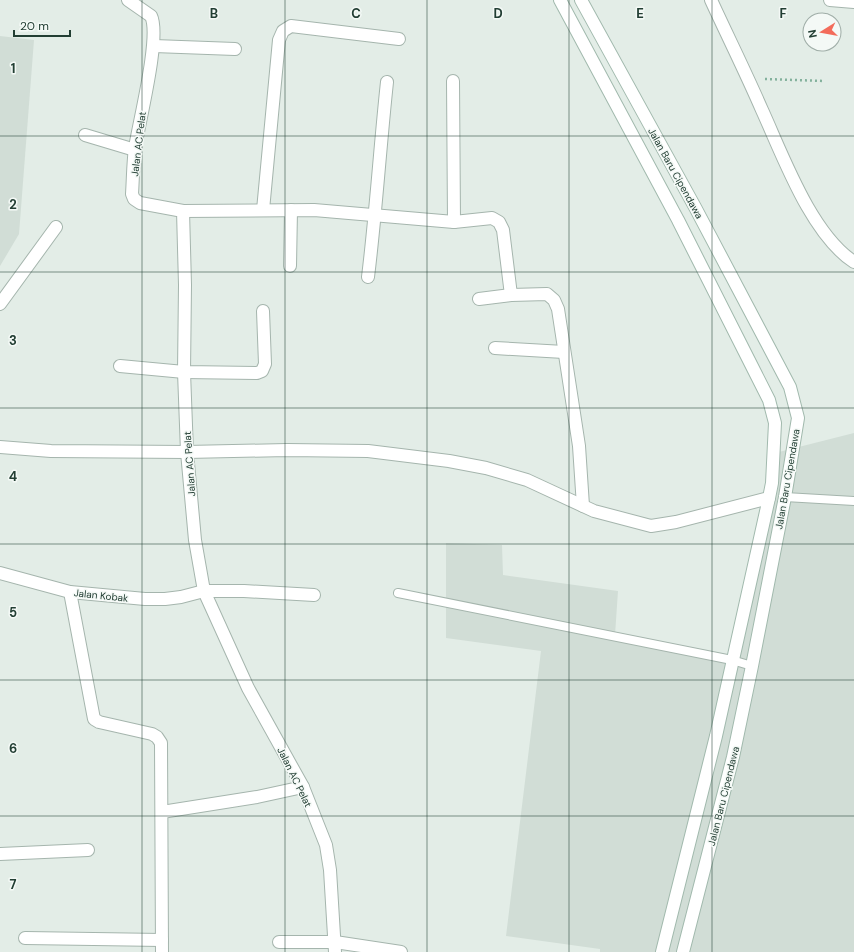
<svg xmlns="http://www.w3.org/2000/svg" width="854" height="952" viewBox="0 0 854 952" font-family="'DM Sans',sans-serif">
<rect width="100%" height="100%" fill="#e3ede7"/>
<!-- built -->
<g fill="#d1ddd6">
<polygon points="0,36 34,40 19,234 0,266"/>
<polygon points="854,433 854,952 600,952 600,949 506,936 541,651 446,638 446,543 502,545 503,575 618,591 615,635 735,660 771,454"/>
</g>
<g fill="none" stroke-linecap="round" stroke-linejoin="round">
<!-- lane casing -->
<g stroke="#a5b5ad" stroke-width="10">
<g id="lane">
<polyline points="785,497 854,501"/>
<polyline points="398,593 732,660 752,666"/>
</g>
</g>
<!-- street casing -->
<g stroke="#a5b5ad" stroke-width="14">
<g id="street">
<path d="M128,0L151,16C161,36 139,122 135,148C133,163 133,179 132,194L134,199L140,203L183,211L185,285L184,372L187,452L195,540L204,591L248,688L303,787L326,845L330,870L335,952"/>
<path d="M711,0C728,37 746,73 762,110C783,156 811,234 854,262"/>
<polyline points="830,0 854,2"/>
<polyline points="154,46 235,49"/>
<polyline points="453,81 454,222"/>
<polyline points="85,135 135,150"/>
<polyline points="263,210 279,40 283,31 291,26 399,39"/>
<polyline points="183,211 314,210 454,222 492,218 499,222 503,230 511,295 547,294 554,300 558,309 579,446 583,506"/>
<polyline points="290,266 291,210"/>
<path d="M368,277C376,212 380,147 387,82"/>
<polyline points="479,299 511,295"/>
<polyline points="0,304 56,227"/>
<polyline points="495,348 564,352"/>
<polyline points="120,366 184,372 257,373 262,371 265,364 263,311"/>
<polyline points="0,447 51,451 187,452 287,450 368,451 449,461 486,468 527,480 594,511 651,526 676,522 769,498"/>
<polyline points="0,573 70,592 145,599 165,599 181,597 204,591 244,591 314,595"/>
<polyline points="70,592 94,719 99,722 152,734 157,737 161,743 162,952"/>
<polyline points="162,812 257,797 303,787"/>
<polyline points="0,854 88,850"/>
<polyline points="25,938 162,940"/>
<polyline points="279,942 335,942 401,952"/>
</g>
</g>
<!-- secondary casing -->
<g stroke="#a1b9ad" stroke-width="14">
<g id="secondary">
<polyline points="560,0 678,220 769,400 775,423 772,483 769,498 716,736 662,952"/>
<polyline points="581,0 696,209 790,387 798,418 785,497 752,666 733,757 683,952"/>
</g>
</g>
<!-- path -->
<polyline stroke="#83b19c" stroke-width="2.5" stroke-dasharray="2 3" stroke-linecap="butt" points="765,79 824,81"/>
<!-- lane -->
<use href="#lane" stroke="#fff" stroke-width="8"/>
<!-- street -->
<use href="#street" stroke="#fff" stroke-width="12"/>
<!-- secondary -->
<use href="#secondary" stroke="#fff" stroke-width="12"/>
</g>
<!-- grid -->
<path fill="none" stroke="#223e33" stroke-width="1" stroke-opacity="0.55" d="M142,0V952M285,0V952M427,0V952M569,0V952M712,0V952M0,136H854M0,272H854M0,408H854M0,544H854M0,680H854M0,816H854"/>
<g text-anchor="middle" stroke-width="3" stroke-linejoin="round" paint-order="stroke">
<!-- street labels -->
<g font-size="10" fill="#223e33" stroke="#f4f9f6">
<text transform="translate(138 144) rotate(-83)" y="4">Jalan AC Pelat</text>
<text transform="translate(676 173) rotate(61)" y="4">Jalan Baru Cipendawa</text>
<text transform="translate(189 464) rotate(-94)" y="4">Jalan AC Pelat</text>
<text transform="translate(787 479) rotate(-80)" y="4">Jalan Baru Cipendawa</text>
<text transform="translate(101 595) rotate(6)" y="4">Jalan Kobak</text>
<text transform="translate(295 777) rotate(64)" y="4">Jalan AC Pelat</text>
<text transform="translate(723 796) rotate(-76)" y="4">Jalan Baru Cipendawa</text>
</g>
</g>
<g font-size="13" text-anchor="middle" font-weight="bold" fill="#223e33" stroke="#f4f9f6" stroke-width="3" stroke-linejoin="round" paint-order="stroke">
<text x="214" y="18">B</text>
<text x="356" y="18">C</text>
<text x="498" y="18">D</text>
<text x="640" y="18">E</text>
<text x="783" y="18">F</text>
<text x="13" y="73">1</text>
<text x="13" y="209">2</text>
<text x="13" y="345">3</text>
<text x="13" y="481">4</text>
<text x="13" y="617">5</text>
<text x="13" y="753">6</text>
<text x="13" y="889">7</text>
</g>
<!-- north arrow -->
<g transform="translate(822 32) rotate(259)"><circle r="19" fill="#f4f9f6" stroke="#a0aea8"/>
<path d="M0-3L7 15L0 10L-7 15Z" fill="#f36c5b"/>
<text y="-6" font-size="11" font-weight="bold" text-anchor="middle" fill="#223e33">N</text>
</g>
<!-- scale -->
<path d="M14 30v6h56v-6" fill="none" stroke="#223e33" stroke-width="2"/>
<text x="20" y="30" font-size="12" fill="#223e33" stroke="#f4f9f6" stroke-width="3" paint-order="stroke">20 m</text>
</svg>
